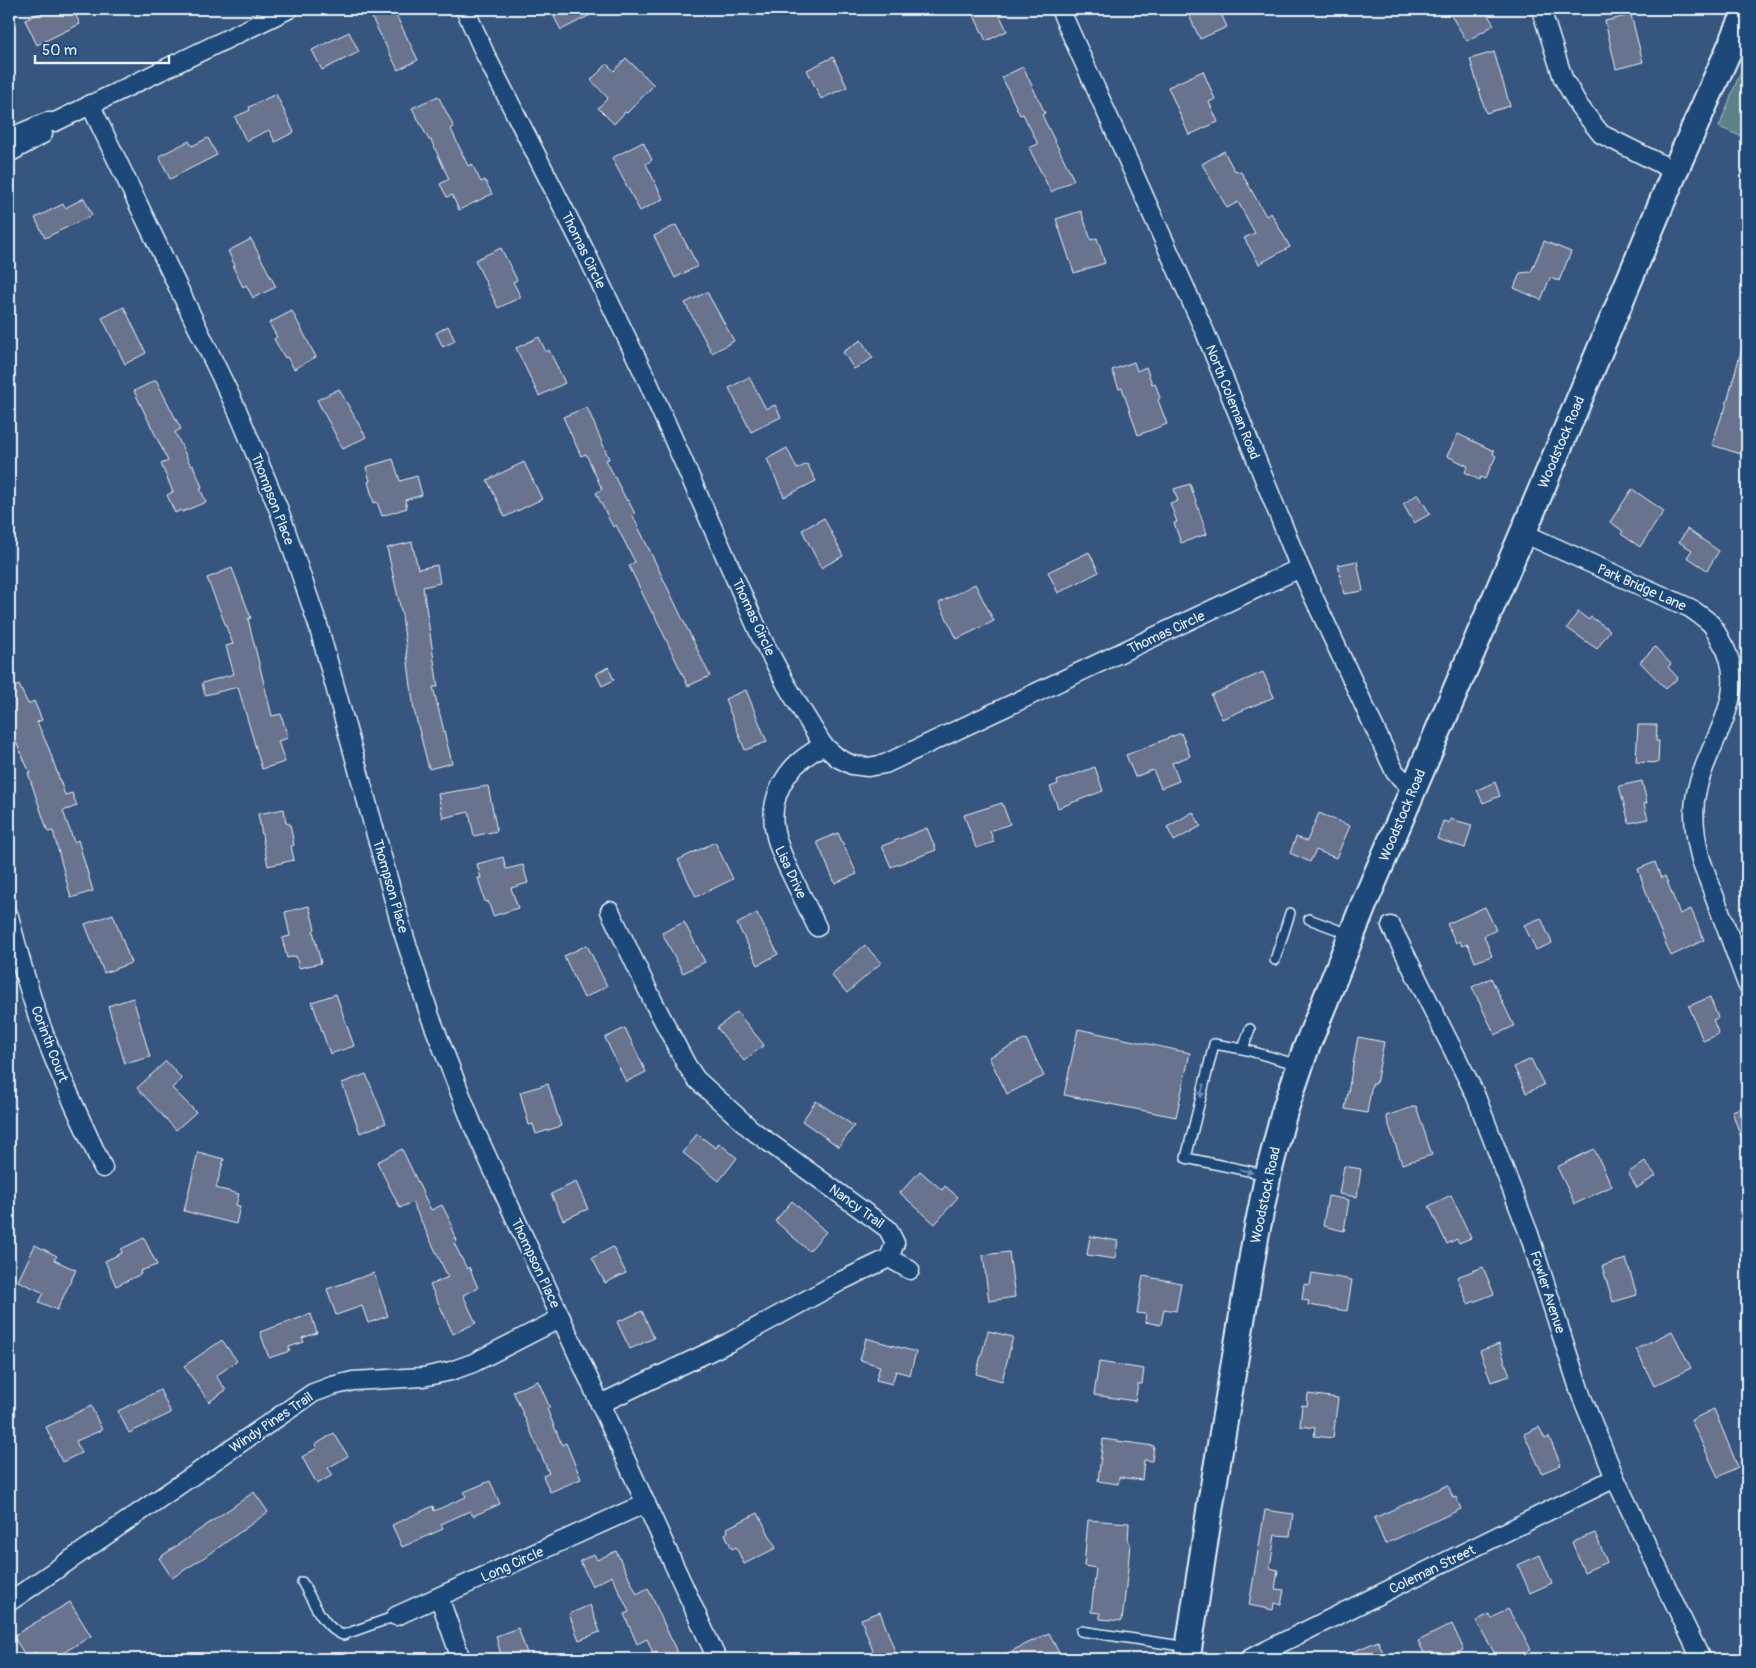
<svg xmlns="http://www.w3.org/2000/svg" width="1756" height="1668" viewBox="0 0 1756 1668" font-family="Pangolin,sans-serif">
<rect width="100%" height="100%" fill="#365680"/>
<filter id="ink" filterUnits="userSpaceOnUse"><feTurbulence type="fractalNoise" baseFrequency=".02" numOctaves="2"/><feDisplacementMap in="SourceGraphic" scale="10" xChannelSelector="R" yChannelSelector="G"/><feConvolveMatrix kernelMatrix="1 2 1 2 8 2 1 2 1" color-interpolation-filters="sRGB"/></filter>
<g filter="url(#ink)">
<!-- green -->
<polygon fill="#5b8288" stroke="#a2bac0" points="1747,55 1747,139 1719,127"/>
<!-- building -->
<g fill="#6b738d" stroke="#e8f1f8">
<polygon points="49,9 73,9 80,24 37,45 25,20"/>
<polygon points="390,9 393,9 418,60 398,70 372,18"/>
<polygon points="550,9 602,9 561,30"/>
<polygon points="971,9 997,9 1007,31 986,41"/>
<polygon points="1186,9 1219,9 1227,27 1200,39"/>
<polygon points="1447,9 1484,9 1494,25 1467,41"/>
<polygon points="1631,15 1643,62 1616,69 1605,21"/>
<polygon points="349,32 359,52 322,70 312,50"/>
<polygon points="1494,52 1510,106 1486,113 1470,59"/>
<polygon points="833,57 847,87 821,99 807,70"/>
<polygon points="626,58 654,85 627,113 625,112 614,124 598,108 608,98 591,80 607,64 614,71"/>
<polygon points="1023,67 1045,113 1042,115 1074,180 1051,192 1029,148 1038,144 1023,114 1020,115 1002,77"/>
<polygon points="1203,71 1215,99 1209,102 1218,122 1189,135 1168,87"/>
<polygon points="276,94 294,132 275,142 269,130 246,141 235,117 250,110 249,107"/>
<polygon points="438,96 454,127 451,129 468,166 472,164 481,182 485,180 492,194 459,210 452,195 447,197 440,184 449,179 431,140 429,140 412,108"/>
<polygon points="208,138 217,155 170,179 159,156 189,141 192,146"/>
<polygon points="643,142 652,160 646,164 663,199 640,211 612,158"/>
<polygon points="1224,151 1234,170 1241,172 1266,216 1271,213 1290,247 1259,264 1244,238 1255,233 1238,202 1227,208 1202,164"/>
<polygon points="84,198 92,215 45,238 35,218 63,204 65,208"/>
<polygon points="1081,211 1091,240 1097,238 1105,263 1074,273 1056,219"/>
<polygon points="676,225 698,266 675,278 654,236"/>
<polygon points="251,239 276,287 253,298 246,285 243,287 233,267 235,266 228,251"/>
<polygon points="1544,241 1571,252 1559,281 1550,278 1541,300 1514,288 1520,273 1531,272"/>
<polygon points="501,248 517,280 513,282 521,297 498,308 475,260"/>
<polygon points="707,292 734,341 712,353 685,303"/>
<polygon points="124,307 146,353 125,364 102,318"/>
<polygon points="292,311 316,357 294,369 287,357 285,358 274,339 277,337 269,323"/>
<polygon points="448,326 455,341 443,347 436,333"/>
<polygon points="539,337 546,352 549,350 565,383 539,396 516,348"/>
<polygon points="861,340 873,358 854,369 843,352"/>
<polygon points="1743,344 1747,344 1747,456 1712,445 1723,412 1724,413"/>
<polygon points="1134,362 1137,371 1146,367 1152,384 1155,383 1160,398 1158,400 1167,424 1138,435 1122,388 1119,389 1112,370"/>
<polygon points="749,377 766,409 775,405 781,417 751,432 729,388"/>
<polygon points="156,380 181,429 175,432 191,466 193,465 202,487 200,488 206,502 182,512 181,510 175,513 167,495 173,492 161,464 168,461 134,391"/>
<polygon points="339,389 366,437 343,449 317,400"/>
<polygon points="587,407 609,459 606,460 627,501 628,500 635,514 633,516 710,676 688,686 653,612 652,613 629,566 635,562 616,525 613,527 596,493 602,489 586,454 581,456 563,417"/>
<polygon points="1458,434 1494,451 1493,454 1496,456 1485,479 1480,477 1479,480 1465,472 1468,466 1447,456"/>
<polygon points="787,448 797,469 807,464 816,481 784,497 767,459"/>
<polygon points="393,459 400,481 417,476 422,495 405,500 407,508 382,516 377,502 374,503 368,482 370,481 366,467"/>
<polygon points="524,462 542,499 505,517 487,480"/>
<polygon points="1190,484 1207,534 1181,543 1174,523 1177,522 1170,503 1178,501 1174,489"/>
<polygon points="1632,489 1664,511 1640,547 1621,534 1623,531 1610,522"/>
<polygon points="1418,494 1430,514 1414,523 1403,504"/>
<polygon points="824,518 843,556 821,568 802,530"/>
<polygon points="1687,529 1719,551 1707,570 1687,557 1692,550 1679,542"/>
<polygon points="412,542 418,569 437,565 440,583 423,587 438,687 433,687 452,763 429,769 414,710 402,615 387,548"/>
<polygon points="1089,552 1099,572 1058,593 1048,572"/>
<polygon points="1357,561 1363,591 1344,594 1338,565"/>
<polygon points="232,568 251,618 248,619 272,716 281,714 288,738 278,741 285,762 262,769 238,687 205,695 202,683 234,674 226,646 233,644 207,578"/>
<polygon points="975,584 994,621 957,639 939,603"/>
<polygon points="1578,612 1589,620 1591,617 1610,630 1597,649 1567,628"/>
<polygon points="1655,647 1671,664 1668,667 1678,678 1666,689 1640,662"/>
<polygon points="608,667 614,680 602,686 596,674"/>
<polygon points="1263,672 1274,697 1222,719 1211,695"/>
<polygon points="19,685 28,704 34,701 42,720 37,722 49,749 65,795 72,793 77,806 63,811 74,842 78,840 93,891 71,898 53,831 48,832 28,773 30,773 16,742 13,744 9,735 9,690"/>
<polygon points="746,690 767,742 745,750 725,699"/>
<polygon points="1638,725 1657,725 1656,741 1659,741 1658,763 1636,762"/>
<polygon points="1181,733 1190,756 1172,763 1179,781 1161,788 1153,770 1135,777 1126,755"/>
<polygon points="1095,767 1103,791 1058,808 1050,787 1058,784 1057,781"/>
<polygon points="1642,781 1647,803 1644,804 1648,819 1629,823 1619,786"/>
<polygon points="1495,782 1500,796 1483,803 1477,790"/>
<polygon points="488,786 497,831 474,836 469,812 443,818 438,794"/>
<polygon points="1002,803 1010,824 990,831 994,842 976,848 964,815"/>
<polygon points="284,809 286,823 290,824 294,845 291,846 294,860 268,866 258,814"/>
<polygon points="1193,812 1201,826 1174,841 1167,827"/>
<polygon points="1319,813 1350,826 1336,858 1316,850 1310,862 1290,853 1296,837 1307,841"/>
<polygon points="1450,819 1472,825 1465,848 1437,839 1443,821 1449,823"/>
<polygon points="927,828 936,850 891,867 882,846"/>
<polygon points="838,833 857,874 835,883 817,842"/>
<polygon points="715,842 733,879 696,897 678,860"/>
<polygon points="503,857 506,869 523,865 528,883 511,888 518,908 493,916 488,901 485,902 478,878 481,878 477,864"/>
<polygon points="1655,862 1661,878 1665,876 1680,914 1691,909 1704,940 1671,956 1657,923 1638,869"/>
<polygon points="309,906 315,929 313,931 321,963 299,968 296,956 287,958 282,938 290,936 285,912"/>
<polygon points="1485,907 1496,930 1484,936 1492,956 1475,962 1468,944 1462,946 1460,941 1456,943 1447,924"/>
<polygon points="757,913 778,954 758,965 737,924"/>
<polygon points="113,914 131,963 104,973 85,924"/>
<polygon points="1541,918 1552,943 1536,950 1524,925"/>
<polygon points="684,922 705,962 683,973 662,933"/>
<polygon points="587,945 607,986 584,998 564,956"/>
<polygon points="865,945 881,963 847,993 831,975"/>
<polygon points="1491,978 1514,1026 1495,1035 1472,987"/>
<polygon points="336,994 354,1046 330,1054 312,1002"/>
<polygon points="1710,997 1718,1018 1713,1020 1719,1034 1703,1041 1689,1006"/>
<polygon points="133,998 150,1057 125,1064 108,1006"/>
<polygon points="737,1012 764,1045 744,1061 717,1028"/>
<polygon points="625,1028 646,1072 626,1082 605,1038"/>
<polygon points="1078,1029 1190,1053 1176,1117 1064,1095"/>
<polygon points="1358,1037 1384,1042 1376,1084 1372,1084 1367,1113 1345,1109"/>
<polygon points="1026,1039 1044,1076 1007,1094 989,1057"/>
<polygon points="1531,1059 1544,1085 1526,1093 1514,1067"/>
<polygon points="166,1061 182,1079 172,1088 196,1112 176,1130 137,1088"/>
<polygon points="366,1074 386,1123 360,1133 342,1083"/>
<polygon points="548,1084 561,1126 536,1134 533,1124 529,1125 520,1092"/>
<polygon points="816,1101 854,1126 839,1147 802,1121"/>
<polygon points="1416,1106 1432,1155 1402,1164 1386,1116"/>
<polygon points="1747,1106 1747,1149 1745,1149 1732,1111"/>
<polygon points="697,1134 716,1148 719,1143 737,1158 719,1181 683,1153"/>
<polygon points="402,1149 431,1210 442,1205 453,1227 451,1228 457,1241 454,1243 467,1269 469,1267 478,1288 463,1295 476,1323 453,1334 430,1285 448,1277 412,1202 400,1208 377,1162"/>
<polygon points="1594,1149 1612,1186 1575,1204 1557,1167"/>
<polygon points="198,1152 224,1159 216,1188 239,1194 236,1205 240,1206 236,1224 184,1211"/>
<polygon points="1645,1161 1656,1176 1637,1188 1628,1173"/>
<polygon points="1344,1166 1361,1169 1357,1197 1339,1194"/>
<polygon points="920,1171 942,1190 945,1186 958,1197 935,1224 900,1193"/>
<polygon points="576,1182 588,1209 563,1220 551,1194"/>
<polygon points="1451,1195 1471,1238 1459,1243 1457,1239 1447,1244 1429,1206"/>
<polygon points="1328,1196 1349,1200 1344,1231 1323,1226"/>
<polygon points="792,1201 826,1232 809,1251 775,1221"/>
<polygon points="1090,1236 1118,1241 1115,1259 1087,1255"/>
<polygon points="144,1238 157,1265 140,1271 141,1274 116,1286 105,1261 122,1253 121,1249"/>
<polygon points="35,1245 57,1256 54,1260 76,1270 57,1310 39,1302 44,1293 18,1281"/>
<polygon points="613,1247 626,1273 605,1283 592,1258"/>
<polygon points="1009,1252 1015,1297 989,1301 983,1255"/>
<polygon points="1626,1259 1637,1295 1613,1302 1602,1266"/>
<polygon points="1483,1267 1494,1294 1468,1304 1457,1277"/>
<polygon points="374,1273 388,1316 368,1323 362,1306 336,1315 327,1289"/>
<polygon points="1312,1273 1352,1280 1347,1311 1308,1305 1309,1301 1302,1300 1304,1284 1310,1285"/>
<polygon points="1143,1276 1181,1283 1176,1311 1164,1309 1161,1325 1145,1322 1146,1314 1137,1313"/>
<polygon points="642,1311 654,1338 630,1349 617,1322"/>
<polygon points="311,1314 317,1333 302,1338 304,1342 289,1347 290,1351 269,1358 260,1332"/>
<polygon points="988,1331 1013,1337 1002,1381 976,1374"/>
<polygon points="1672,1331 1691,1368 1654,1386 1636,1349"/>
<polygon points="866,1338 916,1352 910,1375 896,1371 892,1384 876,1380 880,1366 860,1360"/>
<polygon points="222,1340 237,1361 216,1376 226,1390 209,1402 184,1366"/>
<polygon points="1499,1344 1510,1376 1491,1382 1480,1351"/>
<polygon points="1099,1362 1144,1369 1142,1384 1138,1384 1135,1401 1094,1395"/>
<polygon points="538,1381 550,1408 547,1409 562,1445 566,1443 581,1479 550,1492 543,1476 549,1473 513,1391"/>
<polygon points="160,1390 171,1413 129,1433 118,1411"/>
<polygon points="1308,1394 1338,1398 1333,1438 1314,1436 1315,1428 1300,1426 1302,1405 1307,1406"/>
<polygon points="91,1406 102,1430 76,1441 81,1453 62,1462 46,1427"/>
<polygon points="1714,1409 1738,1467 1718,1477 1691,1420"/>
<polygon points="1539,1427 1545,1439 1549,1437 1561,1465 1542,1473 1524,1434"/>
<polygon points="334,1433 348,1456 328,1468 333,1475 317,1484 302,1457 317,1448 315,1445"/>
<polygon points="1103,1439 1154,1446 1152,1461 1144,1460 1142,1480 1119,1477 1118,1484 1098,1481"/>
<polygon points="490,1481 500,1504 473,1516 470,1511 441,1524 443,1529 402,1547 392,1525 433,1506 434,1511 466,1497 464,1492"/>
<polygon points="1448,1485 1453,1498 1456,1497 1461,1509 1385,1544 1374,1518"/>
<polygon points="254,1492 268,1512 211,1553 172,1578 159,1558"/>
<polygon points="1265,1510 1293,1514 1290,1536 1275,1535 1270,1568 1278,1570 1275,1589 1284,1590 1281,1605 1274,1603 1273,1610 1249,1605"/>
<polygon points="758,1513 776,1548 744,1564 736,1547 732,1549 725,1534 728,1532 727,1528"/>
<polygon points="1088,1520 1129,1523 1128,1542 1130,1543 1128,1568 1122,1621 1100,1619 1100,1613 1091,1612 1096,1568 1084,1566"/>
<polygon points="1595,1533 1607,1562 1584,1572 1572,1542"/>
<polygon points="616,1551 637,1594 648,1588 680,1659 656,1659 647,1639 637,1644 624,1614 629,1612 612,1576 592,1586 580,1561 594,1554 597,1560"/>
<polygon points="1540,1555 1552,1583 1530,1593 1518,1565"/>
<polygon points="70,1602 91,1636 53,1659 40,1659 36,1652 27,1658 13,1636"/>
<polygon points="590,1605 600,1632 579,1640 569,1614"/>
<polygon points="1508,1609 1531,1649 1512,1659 1498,1659 1476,1621 1489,1614 1492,1618"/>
<polygon points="880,1612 898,1659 876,1659 861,1619"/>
<polygon points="1452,1624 1464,1650 1443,1659 1427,1659 1418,1641"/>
<polygon points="518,1628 529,1659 502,1659 496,1636"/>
<polygon points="1049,1633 1062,1659 995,1659"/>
<polygon points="1378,1641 1386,1659 1336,1659"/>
</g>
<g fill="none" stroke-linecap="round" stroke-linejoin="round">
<!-- lane casing -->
<g stroke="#e8f1f8" stroke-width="12">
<g id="lane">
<polyline points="1309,919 1349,934"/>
<polyline points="1275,960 1290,913"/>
<polyline points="1243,1049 1250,1029"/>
<polyline points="1268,1175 1186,1158 1214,1044 1243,1049 1299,1065"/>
<path d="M302,1582C312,1599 323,1628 343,1635L396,1616"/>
<polyline points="1081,1631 1188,1647"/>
</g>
</g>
<!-- street casing -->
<g stroke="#e8f1f8" stroke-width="21">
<g id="street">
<polyline points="465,9 485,54 583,247 648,382 762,639 787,686 823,745 838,758 852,765 868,767 885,764 1300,568"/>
<polyline points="1060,9 1205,332 1300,568 1395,772 1413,790"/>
<polyline points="1541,9 1563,78 1579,106 1601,134 1675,171"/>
<polyline points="90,104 238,412 279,510 318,625 402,929 430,1016 473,1126 717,1659"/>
<polyline points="9,138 47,122 55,122 289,9"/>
<polyline points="9,153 43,134"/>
<path d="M1523,533L1690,608C1697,613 1705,618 1711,624C1715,629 1718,635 1721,641C1753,692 1709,739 1697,789C1691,813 1695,837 1701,860L1747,984"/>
<path d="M9,916C18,952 28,988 40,1023C58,1073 81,1120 103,1168"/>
<polyline points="1391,926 1475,1094 1529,1234 1581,1395 1615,1478 1701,1659"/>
<path d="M817,927C809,911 801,894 793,878C775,842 762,811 788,774C797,761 811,753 823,745"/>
<polyline points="889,1258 910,1270"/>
<polyline points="600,1404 728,1343 841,1281 889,1258 895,1243 888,1229 752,1130 696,1079 686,1064 654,1003 610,911"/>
<polyline points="439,1597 461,1659"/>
<polyline points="9,1602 313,1393 332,1386 353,1381 423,1377 451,1371 473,1363 561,1318"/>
<polyline points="396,1616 646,1503"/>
<polyline points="1249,1659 1615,1478"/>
</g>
</g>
<!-- secondary casing -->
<g stroke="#e8f1f8" stroke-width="29">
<polyline id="secondary" points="1187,1659 1211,1501 1256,1235 1268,1175 1284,1113 1305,1051 1364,904 1523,533 1675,171 1747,9"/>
</g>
<!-- lane -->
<use href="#lane" stroke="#1f4a7a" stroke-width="9"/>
<!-- street -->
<use href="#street" stroke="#1f4a7a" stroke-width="18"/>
<!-- secondary -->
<use href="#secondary" stroke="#1f4a7a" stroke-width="25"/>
</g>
<!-- one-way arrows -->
<defs><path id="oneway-solid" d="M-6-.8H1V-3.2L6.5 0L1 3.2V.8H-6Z" transform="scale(1.25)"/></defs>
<g fill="#6f8dac">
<use href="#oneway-solid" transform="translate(1202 1091) rotate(104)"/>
<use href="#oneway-solid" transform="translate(1246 1171) rotate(14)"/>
</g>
</g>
<g text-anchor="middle" stroke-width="4" stroke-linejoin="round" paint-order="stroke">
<!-- street labels -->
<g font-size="14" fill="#e8f1f8" stroke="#1f4a7a">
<text transform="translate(584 250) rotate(64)" y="5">Thomas Circle</text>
<text transform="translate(1233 402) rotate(68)" y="5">North Coleman Road</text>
<text transform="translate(1561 442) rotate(-67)" y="5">Woodstock Road</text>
<text transform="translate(273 499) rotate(69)" y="5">Thompson Place</text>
<text transform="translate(1642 587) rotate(24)" y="5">Park Bridge Lane</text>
<text transform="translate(754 617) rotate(65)" y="5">Thomas Circle</text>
<text transform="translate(1166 632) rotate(-25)" y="5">Thomas Circle</text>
<text transform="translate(1402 815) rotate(-67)" y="5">Woodstock Road</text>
<text transform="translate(791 872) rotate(65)" y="5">Lisa Drive</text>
<text transform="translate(391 886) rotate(74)" y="5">Thompson Place</text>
<text transform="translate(50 1044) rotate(69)" y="5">Corinth Court</text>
<text transform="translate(1265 1195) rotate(-78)" y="5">Woodstock Road</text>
<text transform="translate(857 1206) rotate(36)" y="5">Nancy Trail</text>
<text transform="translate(536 1263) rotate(65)" y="5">Thompson Place</text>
<text transform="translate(1548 1292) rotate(72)" y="5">Fowler Avenue</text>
<text transform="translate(271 1422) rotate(-34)" y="5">Windy Pines Trail</text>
<text transform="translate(512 1564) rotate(-24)" y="5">Long Circle</text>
<text transform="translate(1432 1569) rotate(-26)" y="5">Coleman Street</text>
</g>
</g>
<!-- margin -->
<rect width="1756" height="1668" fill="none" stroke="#1f4a7a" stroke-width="30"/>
<rect x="15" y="15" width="1726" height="1638" fill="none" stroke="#e8f1f8" stroke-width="2" filter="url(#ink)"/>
<!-- scale -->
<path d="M35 55v8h134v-8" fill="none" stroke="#e8f1f8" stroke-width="2.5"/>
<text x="42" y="55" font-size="15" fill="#e8f1f8" stroke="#1f4a7a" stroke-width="4" paint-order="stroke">50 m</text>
</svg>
